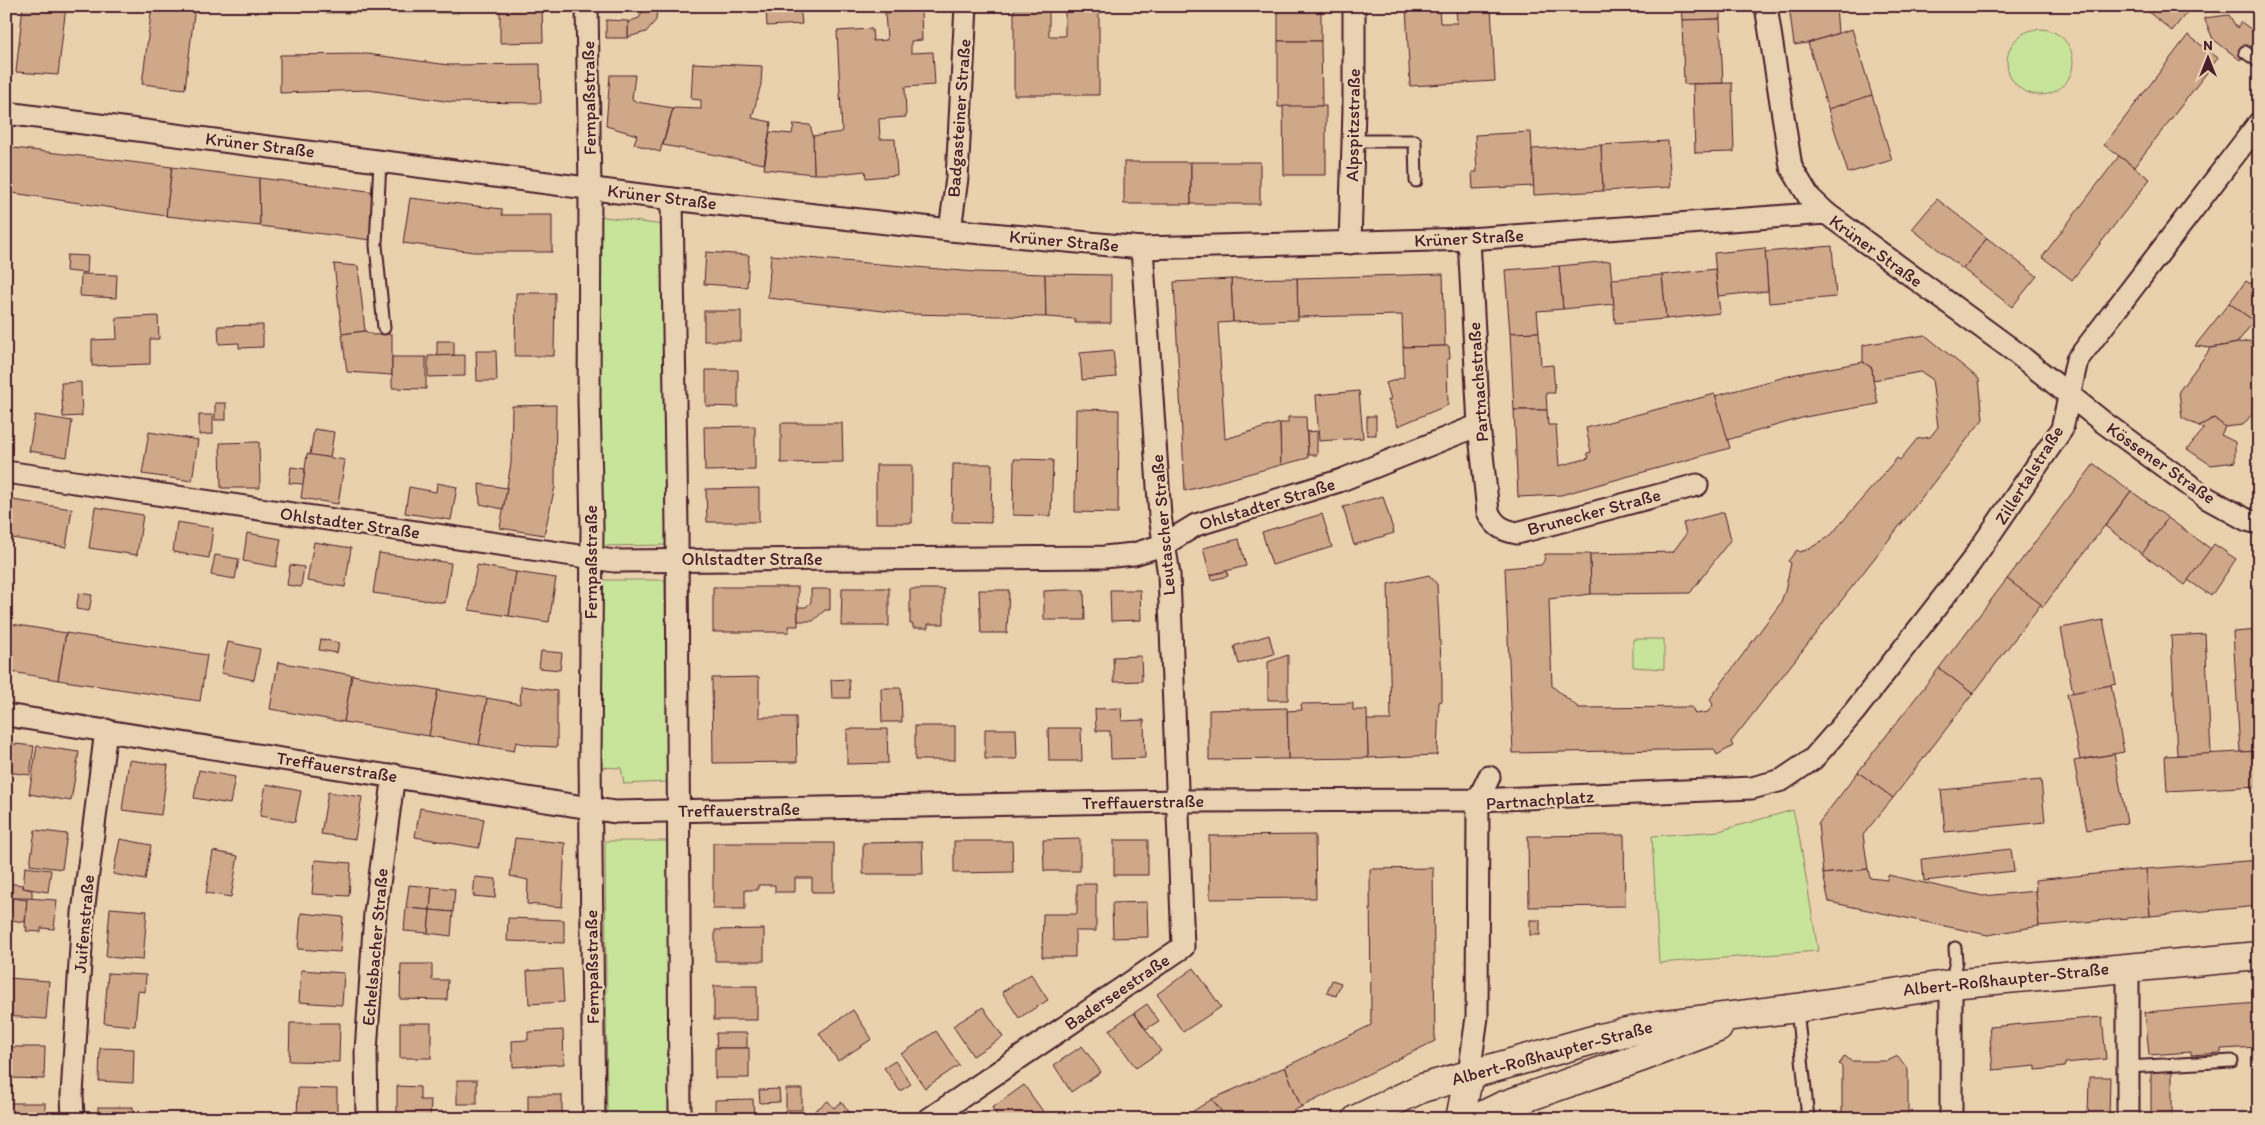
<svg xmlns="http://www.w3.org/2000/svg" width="2265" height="1125" viewBox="0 0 2265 1125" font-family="Itim,sans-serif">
<rect width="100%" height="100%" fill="#ead1ae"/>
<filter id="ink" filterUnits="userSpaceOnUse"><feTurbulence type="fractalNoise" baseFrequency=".02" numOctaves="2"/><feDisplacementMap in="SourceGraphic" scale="10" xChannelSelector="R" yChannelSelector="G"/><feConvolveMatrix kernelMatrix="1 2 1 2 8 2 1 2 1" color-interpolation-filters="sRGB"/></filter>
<g filter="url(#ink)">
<!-- green -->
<g fill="#c8e39a" stroke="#898162">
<rect x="326" y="6" width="133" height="7"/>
<circle cx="2040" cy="62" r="33"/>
<polygon points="598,216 663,225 666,545 601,546"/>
<polygon points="598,580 665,580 667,782 624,784 621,768 600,767"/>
<polygon points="1633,639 1664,639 1664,669 1633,667"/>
<polygon points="1793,810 1799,835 1818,951 1659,963 1652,836 1719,831"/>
<polygon points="605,841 669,841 670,1119 607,1119"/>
</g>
<!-- building -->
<g fill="#cea889" stroke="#4a1f2b">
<polygon points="23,6 66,6 58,75 16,72"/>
<polygon points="152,6 195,6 185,89 142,84"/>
<polygon points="500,6 542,6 543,42 500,43"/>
<polygon points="643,6 657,6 656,20 646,32 628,37 628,22 639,18 642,12"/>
<polygon points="766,6 800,6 802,24 767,26"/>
<rect x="1278" y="6" width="43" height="35"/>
<polygon points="1406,6 1439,6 1440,23 1457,23 1456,6 1491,6 1495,81 1410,86"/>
<polygon points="1681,6 1720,6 1720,19 1682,20"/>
<polygon points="1789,6 1836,6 1838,33 1808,43 1794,45"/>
<polygon points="2141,6 2192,6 2172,31"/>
<polygon points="1014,9 1049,9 1049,36 1065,36 1065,10 1099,10 1099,95 1014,95"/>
<polygon points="921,11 922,40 911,41 911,53 933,52 935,85 905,87 906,117 879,119 880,139 895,139 897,175 866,178 865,171 838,174 814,174 813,136 842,132 837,31 872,29 873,41 887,40 885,13"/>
<polygon points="2229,15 2237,28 2241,22 2259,35 2240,60 2213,39 2204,18"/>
<polygon points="1720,19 1723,83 1684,84 1682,20"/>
<polygon points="606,20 628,21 628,38 606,38"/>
<polygon points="1852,29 1872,95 1828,109 1808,43"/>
<polygon points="2188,35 2218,58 2134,167 2104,145"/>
<polygon points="1278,41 1321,41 1322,106 1278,107"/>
<polygon points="367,54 449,65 540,64 541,103 452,102 368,90 280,93 280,55"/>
<polygon points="693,63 762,66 761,84 752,118 771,122 764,164 663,145 673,108 701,109 701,100 691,99"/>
<polygon points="610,75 635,75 632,99 637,102 673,108 660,152 634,144 637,135 606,126"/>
<polygon points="1732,83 1734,152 1695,153 1693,84"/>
<polygon points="1872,95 1892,160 1848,173 1828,109"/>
<polygon points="1283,106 1326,106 1326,175 1284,175"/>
<polygon points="794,124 810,125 813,136 814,174 764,169 770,132 792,134"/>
<polygon points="1531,132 1534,186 1473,189 1472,172 1477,172 1475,135"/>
<polygon points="1668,141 1671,187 1603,191 1601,145"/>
<polygon points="1601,145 1603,191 1534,195 1532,149"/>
<polygon points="6,147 172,167 166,216 6,192"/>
<polygon points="2119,156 2150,179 2072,280 2042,257"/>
<rect x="1124" y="162" width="67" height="42"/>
<rect x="1191" y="162" width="69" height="42"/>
<polygon points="172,167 259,178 260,226 166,216"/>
<polygon points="259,178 377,192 371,240 260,226"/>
<polygon points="410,198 502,209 502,215 552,215 552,252 474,252 403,243"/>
<polygon points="1937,199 1987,238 1963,269 1912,229"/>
<polygon points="1987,238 2037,276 2012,307 1963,269"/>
<polygon points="1832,246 1836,297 1769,303 1765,252"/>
<polygon points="1765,248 1768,291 1718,296 1714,253"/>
<polygon points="706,252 749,255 747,287 704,284"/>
<polygon points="67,255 88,256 87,273 66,271"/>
<polygon points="771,255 975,272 1045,274 1046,317 910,314 768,298"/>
<polygon points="1610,261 1614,304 1563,309 1559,266"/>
<polygon points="334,264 358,266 365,331 342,334"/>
<polygon points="1559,266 1563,309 1537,311 1539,332 1510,333 1505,270"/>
<polygon points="1715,269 1720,313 1666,319 1662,275"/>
<polygon points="2259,273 2259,315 2254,321 2229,303 2246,281 2251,284"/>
<polygon points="81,274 117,275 116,298 80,296"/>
<polygon points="1045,274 1111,275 1111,323 1075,323 1075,319 1046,317"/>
<polygon points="1443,274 1445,346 1403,347 1402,315 1298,317 1297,278"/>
<polygon points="1662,275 1666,319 1615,323 1612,279"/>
<polygon points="1297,278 1298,320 1233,322 1231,279"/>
<polygon points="1231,279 1233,322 1218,323 1225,439 1280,423 1281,465 1185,491 1174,282"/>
<polygon points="516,293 555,293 554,356 515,356"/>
<polygon points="2229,303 2254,321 2237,343 2211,348 2195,346"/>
<rect x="704" y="311" width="37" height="30"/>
<polygon points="158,316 159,339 150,339 150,364 92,366 92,340 117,339 116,318"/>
<polygon points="263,325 263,347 239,348 239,343 219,344 218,326"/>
<polygon points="365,331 373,335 392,334 392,375 347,372 342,334"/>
<polygon points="1539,332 1541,366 1553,365 1555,393 1546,393 1547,410 1514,410 1510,333"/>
<polygon points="1925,335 1979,379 1983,419 1731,742 1733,746 1717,755 1714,749 1513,753 1505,568 1541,565 1544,561 1545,554 1590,554 1591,594 1549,599 1552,686 1579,708 1692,707 1695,714 1708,712 1713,705 1710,699 1780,604 1785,591 1791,563 1788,561 1797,550 1800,552 1809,549 1831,535 1897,458 1900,460 1917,439 1930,437 1938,427 1932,379 1921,372 1873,380 1872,368 1863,362 1863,345"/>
<polygon points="437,341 454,341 454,355 437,356"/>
<polygon points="2249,341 2259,348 2259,413 2253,413 2243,425 2225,427 2214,418 2199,426 2182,418 2179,391 2211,348"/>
<polygon points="1445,346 1449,346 1450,359 1447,359 1448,405 1398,426 1388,400 1391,399 1386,383 1404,377 1403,347"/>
<polygon points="1113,350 1116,377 1082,380 1080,353"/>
<polygon points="476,351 496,351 497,381 477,381"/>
<polygon points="465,355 465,376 428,377 428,356"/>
<polygon points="392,357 426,357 426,389 392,388"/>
<polygon points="1863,362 1872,368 1873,380 1878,404 1805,417 1727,440 1715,396 1796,374"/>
<polygon points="706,370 738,370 738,407 706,406"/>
<polygon points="81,382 82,416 63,417 61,383"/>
<polygon points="1359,391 1363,438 1319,441 1316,395"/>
<polygon points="1715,394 1730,448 1561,495 1518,497 1514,410 1547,410 1548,425 1556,425 1559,466 1589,458 1587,453 1591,452 1586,428"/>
<polygon points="6,396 10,397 6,433"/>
<rect x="215" y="403" width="11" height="17"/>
<polygon points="556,405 555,487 544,535 500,528 511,463 512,406"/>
<polygon points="1076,409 1119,410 1118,513 1075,512"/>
<polygon points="35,415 72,421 67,457 29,451"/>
<polygon points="199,415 213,415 213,434 199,435"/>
<rect x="1367" y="416" width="9" height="19"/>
<polygon points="1288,417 1306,417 1308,458 1281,465 1280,423 1288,423"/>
<polygon points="2214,418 2225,427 2221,435 2235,442 2235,462 2211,465 2187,449 2204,429 2199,426"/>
<polygon points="781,423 842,423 843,462 781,463"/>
<polygon points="755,426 755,470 705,471 704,427"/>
<polygon points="314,429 334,432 330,458 310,455"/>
<polygon points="1317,431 1317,455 1308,455 1307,432"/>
<polygon points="149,432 198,440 192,481 142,474"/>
<polygon points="259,442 260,488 221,488 220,443"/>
<polygon points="307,454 345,460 338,504 301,498"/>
<polygon points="1014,459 1053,460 1051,516 1013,515"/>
<polygon points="953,464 992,464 991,523 952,522"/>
<polygon points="2094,464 2131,491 2043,607 2007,579"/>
<rect x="876" y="465" width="36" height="58"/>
<polygon points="291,467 305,469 303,484 289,483"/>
<polygon points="437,483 457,487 451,520 405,513 409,487 436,492"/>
<polygon points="479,484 507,488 503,509 480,504"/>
<polygon points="759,488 759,522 707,522 706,489"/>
<polygon points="2131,491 2168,518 2142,554 2105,526"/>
<polygon points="1383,496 1394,533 1354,545 1343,507"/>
<polygon points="6,499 72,509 66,547 6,537"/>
<polygon points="95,507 143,515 137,555 89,548"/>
<polygon points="1724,512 1731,539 1690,593 1591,594 1590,554 1673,552 1686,534 1683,523"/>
<polygon points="1322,514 1332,547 1272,565 1262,532"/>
<polygon points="2168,518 2211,549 2185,585 2142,554"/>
<polygon points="177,522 213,528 209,558 173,552"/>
<polygon points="247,533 281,539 276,567 243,561"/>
<polygon points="1239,539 1246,566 1210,575 1203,548"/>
<polygon points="314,542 351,548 345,587 307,581"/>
<polygon points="2214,544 2236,559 2211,596 2188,580"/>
<polygon points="379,553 451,563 445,603 373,593"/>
<polygon points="215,555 239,559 235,579 211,575"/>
<polygon points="290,565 304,567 301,587 287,585"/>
<polygon points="477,565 516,572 509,616 469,610"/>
<polygon points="1227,571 1228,576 1212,580 1211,575"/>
<polygon points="516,572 556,578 549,622 509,616"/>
<polygon points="1429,575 1437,584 1442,680 1442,701 1439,702 1437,755 1368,758 1367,720 1391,720 1388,584"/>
<polygon points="2007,579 2041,604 1973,694 1939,668"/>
<polygon points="713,587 798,587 798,626 789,626 789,632 713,632"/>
<polygon points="842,588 889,588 889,626 841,626"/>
<polygon points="811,589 830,589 830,610 825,610 813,621 798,621 798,607 806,607 811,602"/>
<polygon points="910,589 944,589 944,624 928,624 928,628 913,628 913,624 910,624"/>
<polygon points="979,590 1009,590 1007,633 981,633"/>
<polygon points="1062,590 1084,590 1085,620 1044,620 1044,591"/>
<polygon points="1110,590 1140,590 1141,620 1111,621"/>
<polygon points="79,593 92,595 89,611 76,609"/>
<polygon points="2103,620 2116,684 2073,693 2061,628"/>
<polygon points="6,623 66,633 58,680 6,671"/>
<polygon points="2259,630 2259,751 2240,752 2233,632"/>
<polygon points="66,633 207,655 200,701 58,680"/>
<polygon points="2205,634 2211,754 2177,755 2171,636"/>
<polygon points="1269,635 1274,654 1239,664 1234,646"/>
<polygon points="321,639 339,643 337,653 319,650"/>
<polygon points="228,642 260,649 254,680 221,673"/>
<polygon points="541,651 562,653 560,670 539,668"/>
<polygon points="1288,655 1288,700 1268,700 1268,662"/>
<polygon points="1141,656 1142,681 1114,682 1113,657"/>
<polygon points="278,662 352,675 344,722 270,709"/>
<polygon points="1939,668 1973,694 1893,798 1858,772"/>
<polygon points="352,675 438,690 429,736 344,722"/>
<polygon points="759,677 759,717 796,717 797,762 713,763 712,678"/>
<polygon points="849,679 850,698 832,698 831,680"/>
<polygon points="2111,685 2124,752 2080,760 2067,694"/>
<polygon points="521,686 557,691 557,747 535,746 516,742 514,751 479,745 487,698 520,704"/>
<polygon points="881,688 901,688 902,722 882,722"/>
<polygon points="438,690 487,698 479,745 429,736"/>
<polygon points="1353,703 1353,710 1367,710 1368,758 1288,759 1287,711 1302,710 1301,704"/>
<polygon points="1121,708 1122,721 1144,720 1145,758 1111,759 1110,731 1096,731 1095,709"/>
<polygon points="1287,708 1288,759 1209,760 1209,710"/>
<rect x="915" y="726" width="40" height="34"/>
<polygon points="1048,728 1081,728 1082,761 1049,761"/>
<polygon points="847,729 887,729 888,763 847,764"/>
<polygon points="985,729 1016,729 1017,759 985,759"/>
<polygon points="6,743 34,746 30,775 6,772"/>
<polygon points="37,746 79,752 71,801 29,794"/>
<polygon points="2259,751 2259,786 2167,791 2165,756"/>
<polygon points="2114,754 2127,823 2087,830 2074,761"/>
<polygon points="129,760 168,765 161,815 122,810"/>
<polygon points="199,770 235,777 230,804 194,798"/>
<polygon points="1858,772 1893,798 1863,835 1868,869 1823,874 1818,824"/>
<polygon points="2041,780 2045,822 1945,832 1941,790"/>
<polygon points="266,784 301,791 295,822 260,816"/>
<polygon points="328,792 362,797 355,839 321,834"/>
<polygon points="420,808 484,819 479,848 415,837"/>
<polygon points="35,830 67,834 62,869 30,865"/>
<polygon points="1315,835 1316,898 1210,899 1209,836"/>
<polygon points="1624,835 1625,906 1529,907 1528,836"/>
<polygon points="515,838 565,843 562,907 527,904 528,880 510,876"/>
<polygon points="120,839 151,845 145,880 113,874"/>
<polygon points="1080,839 1080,871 1044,871 1043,840"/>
<rect x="1114" y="840" width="34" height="35"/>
<polygon points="954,841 1012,841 1013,872 954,873"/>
<polygon points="922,842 923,874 863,874 863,843"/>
<polygon points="713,843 834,843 834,892 812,892 812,878 795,878 795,892 775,892 775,885 758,885 758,890 745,890 745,909 713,909"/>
<polygon points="2011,849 2014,871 1924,881 1922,859"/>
<polygon points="213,851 238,856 231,897 206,893"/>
<polygon points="315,860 351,863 349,896 312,894"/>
<polygon points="2259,860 2259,906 2150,916 2146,869"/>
<polygon points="25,867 51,870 48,892 23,888"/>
<polygon points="1433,868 1435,1041 1301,1107 1285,1067 1371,1025 1370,869"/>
<polygon points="1868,869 1870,878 1887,880 1888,875 1983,896 2036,891 2039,926 1988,935 1829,902 1823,874"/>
<polygon points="2146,869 2150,916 2039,926 2035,880"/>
<polygon points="475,877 496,879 495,898 473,896"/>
<polygon points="6,883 23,885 23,888 32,890 32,898 12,898 11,909 6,908"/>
<polygon points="1077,884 1096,884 1096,931 1075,931 1075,957 1042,957 1043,914 1077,914"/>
<polygon points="409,885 432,887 430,910 406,908"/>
<polygon points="432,887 455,889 453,912 430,910"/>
<polygon points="12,898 27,900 25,922 10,920"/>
<polygon points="27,898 57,900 54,929 41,928 41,932 26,931 27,927 25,927"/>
<polygon points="1147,902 1148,937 1113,938 1112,903"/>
<polygon points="110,908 147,911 143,960 106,957"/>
<polygon points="406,908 430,910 428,933 404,931"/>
<polygon points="430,910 453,912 451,936 428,933"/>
<polygon points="301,913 343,917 340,952 298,949"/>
<polygon points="508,918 564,920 564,943 507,941"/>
<rect x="1530" y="920" width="10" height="15"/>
<polygon points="764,929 764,961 715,961 715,930"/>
<polygon points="401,964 432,964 432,980 448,980 447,1000 400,999"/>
<polygon points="1194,968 1221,1007 1183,1032 1157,994"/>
<polygon points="562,969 564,1002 529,1004 527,971"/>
<polygon points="301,970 344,973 342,1005 299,1002"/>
<polygon points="108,973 146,975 145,992 138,991 135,1026 104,1023"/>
<polygon points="1031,974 1048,1000 1019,1018 1002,992"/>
<polygon points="8,978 49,981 46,1019 6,1016"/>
<polygon points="1332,980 1341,983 1336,996 1327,993"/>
<rect x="714" y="986" width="43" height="34"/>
<polygon points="2257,1003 2259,1047 2221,1049 2221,1053 2191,1055 2191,1052 2149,1055 2145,1012"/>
<polygon points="1147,1004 1159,1021 1146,1029 1134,1013"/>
<polygon points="983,1007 1003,1037 973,1056 953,1026"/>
<polygon points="853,1010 872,1039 838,1061 819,1033"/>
<polygon points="1134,1013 1161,1051 1136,1068 1109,1030"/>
<polygon points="2102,1017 2106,1059 2065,1063 2065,1067 2036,1070 2036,1066 1993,1070 1989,1027"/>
<polygon points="290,1023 340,1023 339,1062 289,1061"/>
<rect x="400" y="1023" width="31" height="35"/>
<polygon points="563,1030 564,1064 513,1067 512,1041 528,1040 528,1032"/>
<polygon points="936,1031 959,1065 925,1088 901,1054"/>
<polygon points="716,1033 747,1033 747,1048 717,1048"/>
<polygon points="1082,1046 1101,1072 1071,1092 1054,1065"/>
<polygon points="9,1047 45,1047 44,1079 9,1078"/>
<polygon points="100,1048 134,1049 133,1083 99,1081"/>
<rect x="715" y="1048" width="34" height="30"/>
<polygon points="1845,1056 1851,1061 1887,1061 1898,1056 1908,1070 1908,1119 1842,1119 1842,1067 1839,1064"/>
<polygon points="895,1061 911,1084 900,1091 884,1068"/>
<polygon points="1285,1067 1301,1107 1278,1119 1227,1119 1212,1099"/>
<polygon points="2151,1071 2172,1071 2172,1119 2179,1119 2151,1119"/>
<polygon points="2089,1077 2110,1077 2109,1119 2077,1119 2088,1118"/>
<rect x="457" y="1080" width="20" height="24"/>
<polygon points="1024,1085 1047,1117 999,1119 992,1108"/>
<polygon points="397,1086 420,1087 420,1100 431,1100 430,1119 397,1119"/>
<polygon points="298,1088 337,1089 337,1119 297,1119"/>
<polygon points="779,1089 780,1102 760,1103 759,1090"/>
<rect x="786" y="1089" width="16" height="21"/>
<rect x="528" y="1095" width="34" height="24"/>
<polygon points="753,1099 754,1119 715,1119 715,1100"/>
<polygon points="1212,1099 1227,1119 1181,1119"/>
<polygon points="828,1101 834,1108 842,1102 854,1119 812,1119 809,1115"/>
<rect x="6" y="1103" width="39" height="16"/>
<rect x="98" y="1107" width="35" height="12"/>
</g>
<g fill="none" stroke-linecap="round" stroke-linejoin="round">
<!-- lane casing -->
<g stroke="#4a1f2b" stroke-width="15">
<g id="lane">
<polyline points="2245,52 2259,62"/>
<polyline points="1353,141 1415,141 1416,181"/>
<polyline points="380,161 376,245 384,328"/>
<polyline points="1951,984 1956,961 1955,948"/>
<polyline points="1797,1008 1808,1119"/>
<polyline points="2128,1067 2232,1061"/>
</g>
</g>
<!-- street casing -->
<g stroke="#4a1f2b" stroke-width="25">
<g id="street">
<polyline points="587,6 590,188 589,399 592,529 590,758 594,1119"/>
<polyline points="1766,6 1791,167 1809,197 1826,213"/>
<polyline points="6,113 672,199 950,230 1142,248 1469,239 1826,213 2014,351 2103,422 2207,498 2247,520 2259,523"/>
<polyline points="672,199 677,529 680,1119"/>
<polyline points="950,230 957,178 966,6"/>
<path d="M1469,239L1479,425L1488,512C1495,526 1502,530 1517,533L1697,485"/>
<polyline points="1350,243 1354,109 1354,6"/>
<polyline points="6,472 614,561 1104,557 1134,554 1163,545 1196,525 1339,481 1479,425"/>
<polyline points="6,715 615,812 1179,801 1478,800 1752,788 1782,780 1813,759 1854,712 1971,562 2062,429 2077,360 2259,123"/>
<polyline points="2128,967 2128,1119"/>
<polyline points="1951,984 1951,1119"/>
<polyline points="1469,1074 1477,1017 1478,800 1489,777"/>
<polyline points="73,1119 72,1095 83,913 106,730"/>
<polyline points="367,1119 366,1052 375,913 394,775"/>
<polyline points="929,1119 1183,947 1169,575 1160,516 1142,248"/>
</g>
</g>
<!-- secondary casing -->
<g stroke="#4a1f2b" stroke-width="31">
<g id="secondary">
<polyline points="1357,1119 1422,1088 1600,1038 1658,1025 1797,1008 1951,984 2259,956"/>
<polyline points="1460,1119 1469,1074"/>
<polyline points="1475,1119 1502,1106 1645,1056 1718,1028"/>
</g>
</g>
<!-- lane -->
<use href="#lane" stroke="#e8d2b1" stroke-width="11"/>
<!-- street -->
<use href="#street" stroke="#e8d2b1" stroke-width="21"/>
<!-- secondary -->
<use href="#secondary" stroke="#e8d2b1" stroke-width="28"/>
</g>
</g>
<g text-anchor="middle" stroke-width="5" stroke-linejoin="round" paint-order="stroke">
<!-- street labels -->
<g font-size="18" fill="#4a1f2b" stroke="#e8d2b1">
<text transform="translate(589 98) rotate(-91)" y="6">Fernpaßstraße</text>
<text transform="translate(959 118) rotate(-86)" y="6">Badgasteiner Straße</text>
<text transform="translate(1353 125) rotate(-89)" y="6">Alpspitzstraße</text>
<text transform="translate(260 145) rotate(7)" y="6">Krüner Straße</text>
<text transform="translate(662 197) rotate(7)" y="6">Krüner Straße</text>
<text transform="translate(1469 238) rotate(-3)" y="6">Krüner Straße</text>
<text transform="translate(1064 241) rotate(5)" y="6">Krüner Straße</text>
<text transform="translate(1876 251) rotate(36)" y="6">Krüner Straße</text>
<text transform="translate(1478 382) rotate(-94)" y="6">Partnachstraße</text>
<text transform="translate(2161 463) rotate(35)" y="6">Kössener Straße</text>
<text transform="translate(2029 475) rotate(-58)" y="6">Zillertalstraße</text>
<text transform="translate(1267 504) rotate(-17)" y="6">Ohlstadter Straße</text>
<text transform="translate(1594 512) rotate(-15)" y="6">Brunecker Straße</text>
<text transform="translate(350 523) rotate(8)" y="6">Ohlstadter Straße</text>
<text transform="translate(1163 525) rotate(-95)" y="6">Leutascher Straße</text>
<text x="752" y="565">Ohlstadter Straße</text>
<text transform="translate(591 562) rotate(-90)" y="6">Fernpaßstraße</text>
<text transform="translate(337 767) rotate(9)" y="6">Treffauerstraße</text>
<text transform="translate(1540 800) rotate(-4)" y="6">Partnachplatz</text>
<text transform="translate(1143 802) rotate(-1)" y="6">Treffauerstraße</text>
<text transform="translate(739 810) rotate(-1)" y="6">Treffauerstraße</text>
<text transform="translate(84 924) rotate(-85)" y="6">Juifenstraße</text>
<text transform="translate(375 947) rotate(-85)" y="6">Echelsbacher Straße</text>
<text transform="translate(592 967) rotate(-91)" y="6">Fernpaßstraße</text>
<text transform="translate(2006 979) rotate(-6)" y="6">Albert-Roßhaupter-Straße</text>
<text transform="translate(1117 992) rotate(-34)" y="6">Baderseestraße</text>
<text transform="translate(1552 1053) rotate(-15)" y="6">Albert-Roßhaupter-Straße</text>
</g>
</g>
<!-- margin -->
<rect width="2265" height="1125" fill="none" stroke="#e8d2b1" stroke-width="25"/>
<rect x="12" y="12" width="2240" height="1100" fill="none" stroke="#4a1f2b" stroke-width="2" filter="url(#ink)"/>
<!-- north arrow -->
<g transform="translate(2208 58)" stroke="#e8d2b1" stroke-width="4" paint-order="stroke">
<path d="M0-4L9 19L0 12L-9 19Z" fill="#4a1f2b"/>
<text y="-8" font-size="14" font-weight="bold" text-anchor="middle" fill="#4a1f2b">N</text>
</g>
</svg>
